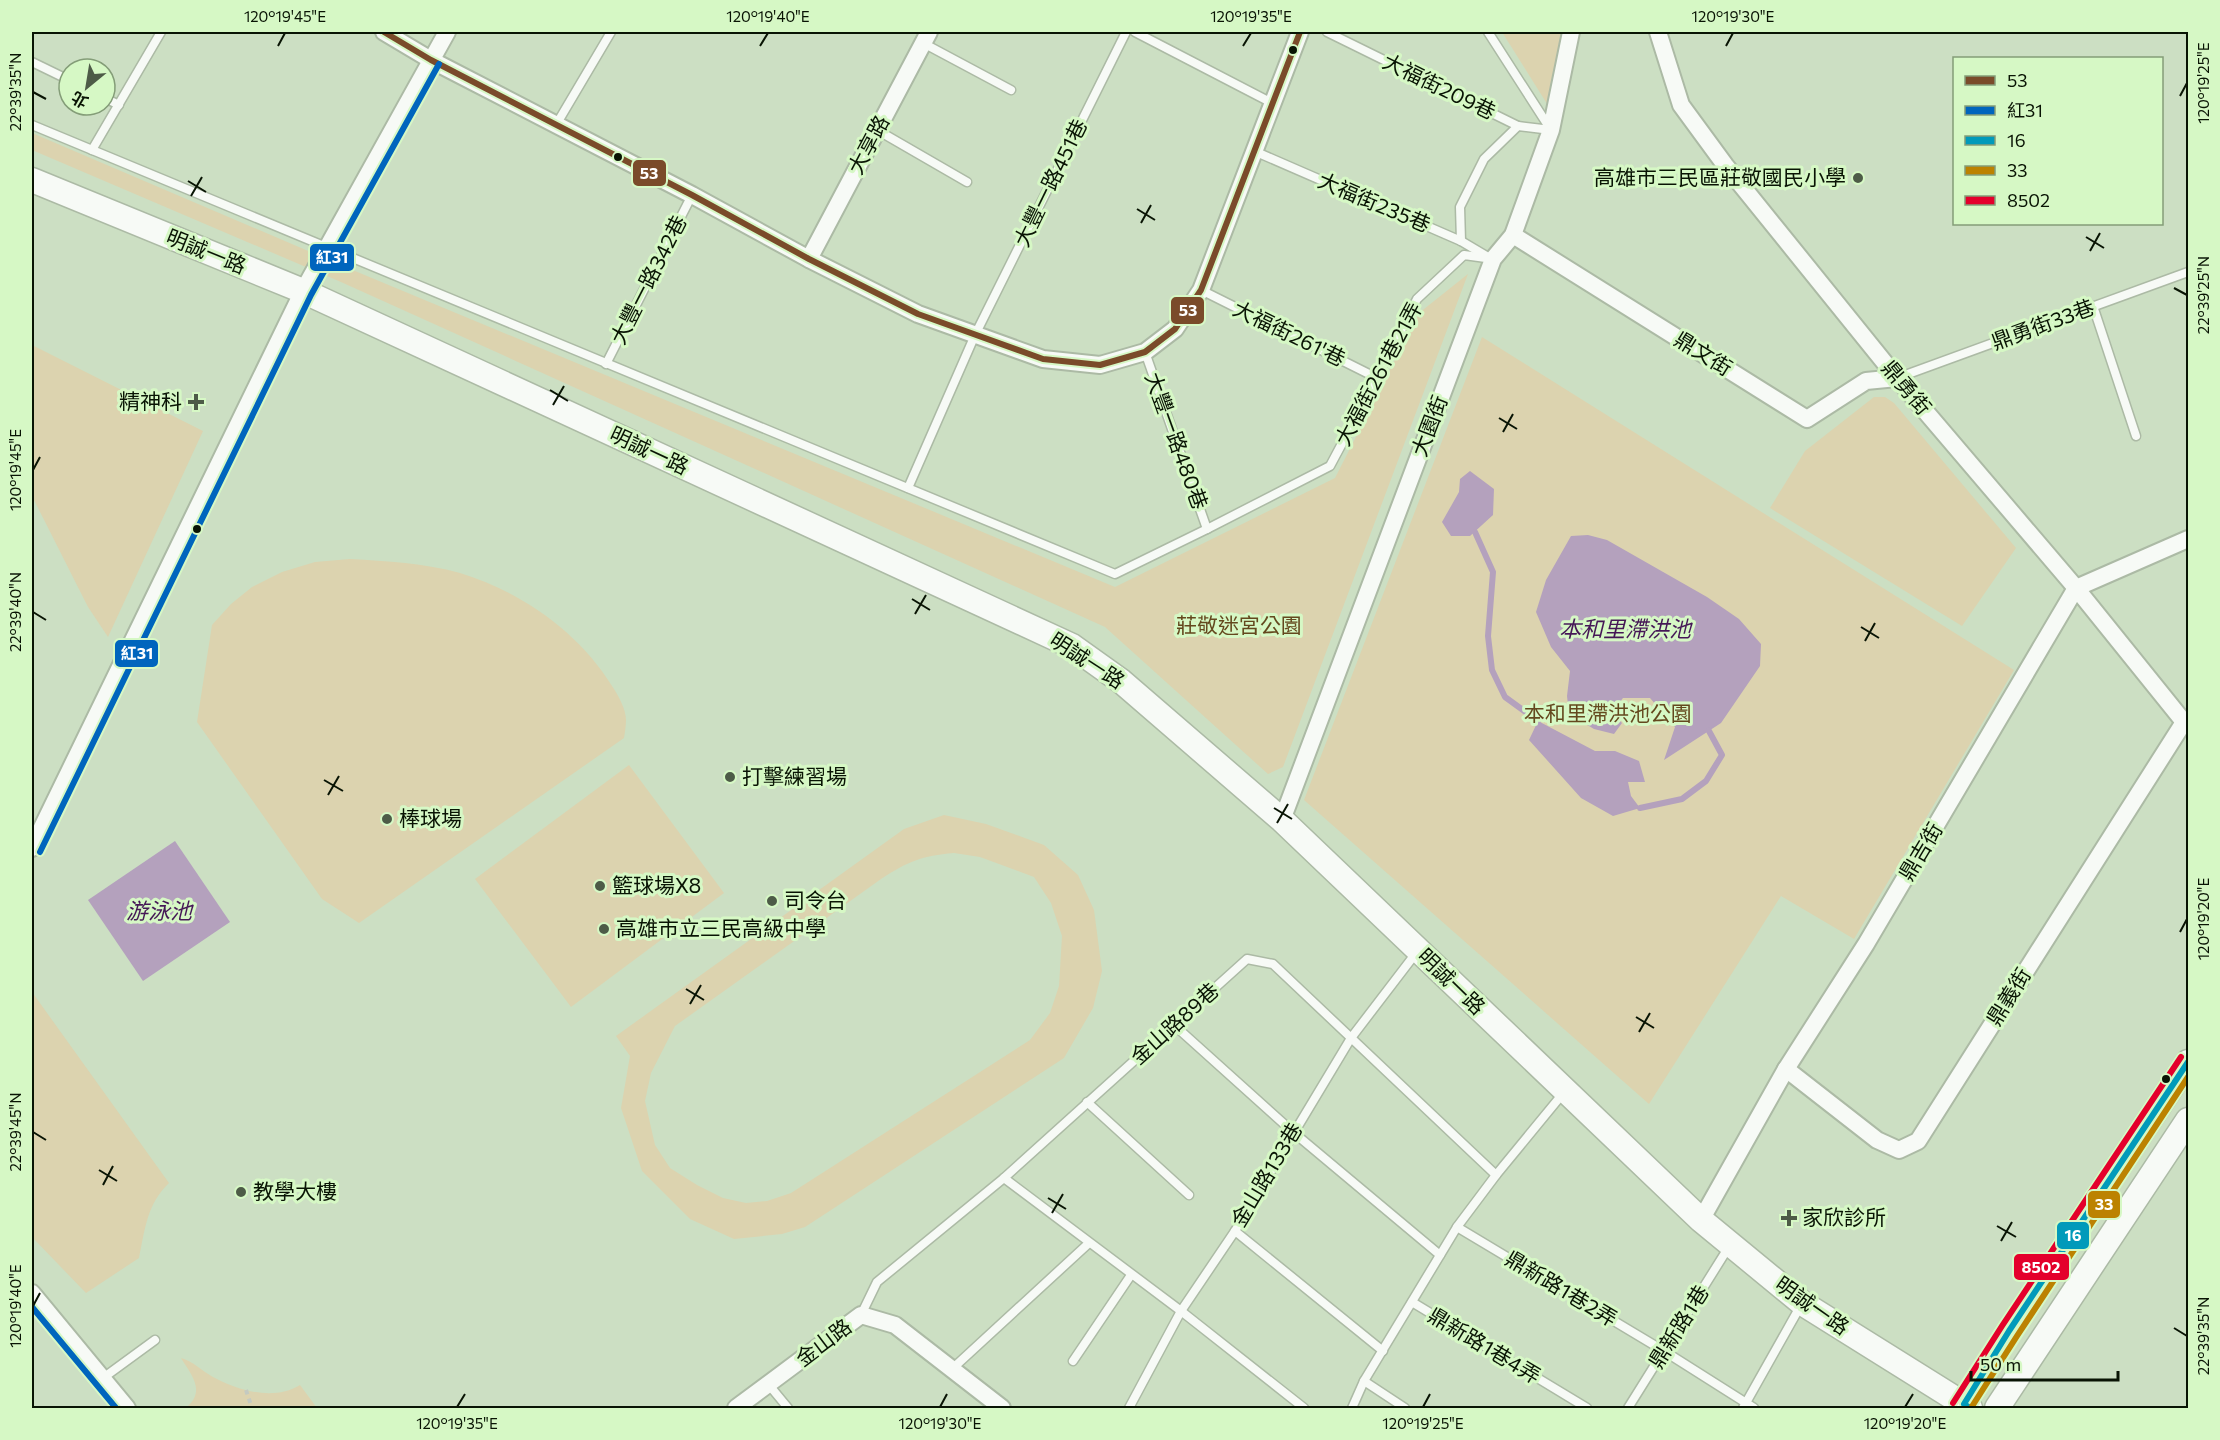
<svg xmlns="http://www.w3.org/2000/svg" width="2220" height="1440" viewBox="0 0 2220 1440" font-family="Commissioner,'Noto Sans TC',sans-serif">
<rect width="100%" height="100%" fill="#ccdfc3"/>
<!-- green -->
<g fill="#dcd3af" fill-rule="evenodd">
<polygon points="1502,32 1565,32 1549,107"/>
<polygon points="32,133 355,271 1115,587 1335,478 1419,313 1468,274 1283,767 1268,774 1105,627 341,282 32,150"/>
<polygon points="1482,337 2014,670 1854,939 1781,896 1649,1104 1304,800"/>
<polygon points="32,345 203,431 108,637 88,607 32,496"/>
<polygon points="1874,397 1885,397 1894,403 2016,548 1962,626 1770,508 1805,451"/>
<path d="M350,559C387,561 424,563 460,573C520,591 579,632 612,686C618,695 626,709 626,720C626,725 625,732 624,738L359,923L322,899L197,722L212,625L231,604L252,587L282,572L315,562Z"/>
<polygon points="629,765 724,893 571,1007 475,879"/>
<path d="M944,815L986,824L1044,845L1078,875L1094,910L1102,971L1093,1008L1064,1058L805,1227L782,1234L734,1239L690,1219L642,1171L621,1108L630,1056L616,1036L904,829ZM954,853L980,857L1034,877L1051,903L1062,936L1059,986L1050,1013L1030,1040L791,1193L767,1201L746,1203L723,1198L697,1185L670,1168L655,1145L645,1101L651,1073L675,1026L881,879C909,861 921,856 954,853Z"/>
<path d="M32,992L169,1183C147,1204 145,1229 139,1258L86,1293L32,1237Z"/>
<path d="M181,1358C193,1361 202,1371 213,1377C239,1391 274,1401 300,1385L317,1408H186C206,1391 192,1376 181,1358Z"/>
</g>
<!-- water -->
<g fill="#b4a1bd">
<polygon points="1470,471 1494,489 1493,515 1470,536 1451,536 1442,522 1459,492 1460,479"/>
<polygon points="1588,535 1607,540 1707,597 1739,619 1761,644 1760,666 1721,723 1664,760 1675,727 1650,698 1623,698 1612,712 1622,723 1614,734 1594,729 1569,714 1567,696 1570,671 1551,647 1536,612 1546,580 1571,536"/>
<polygon points="1538,721 1595,751 1615,751 1639,761 1645,782 1628,782 1631,796 1640,808 1613,816 1581,798 1529,740"/>
<polygon points="175,841 230,922 143,981 88,900"/>
</g>
<g fill="none" stroke-linecap="round" stroke-linejoin="round">
<!-- stream -->
<g stroke="#b4a1bd" stroke-width="6">
<polyline points="1475,532 1493,572 1488,636 1492,670 1505,697 1538,721"/>
<polyline points="1640,808 1682,799 1706,781 1722,755 1709,731"/>
</g>
<!-- lane casing -->
<g stroke="#acbaa5" stroke-width="11">
<g id="lane">
<polyline points="1135,32 1272,103"/>
<polyline points="1327,32 1518,126"/>
<polyline points="923,43 1011,90"/>
<polyline points="32,62 69,80"/>
<polyline points="105,98 119,105"/>
<polyline points="32,125 1115,574 1207,529 1330,466 1377,378 1417,299 1464,255 1493,259"/>
<polyline points="556,125 611,32"/>
<polyline points="877,130 967,182"/>
<polyline points="92,150 161,32"/>
<polyline points="1254,151 1461,241 1488,257"/>
<polyline points="1461,241 1460,207 1484,159 1518,126 1551,130 1488,32"/>
<polyline points="1201,290 1377,378"/>
<polyline points="2093,306 2136,436"/>
<polyline points="1145,352 1207,529"/>
<polyline points="606,364 692,195"/>
<polyline points="1897,378 2188,272"/>
<polyline points="908,488 975,335 1126,32"/>
<polyline points="1174,1025 1293,1132 1440,1255"/>
<polyline points="1087,1102 1189,1195"/>
<polyline points="1004,1178 1181,1311 1304,1408"/>
<polyline points="1457,1227 1664,1351 1754,1408"/>
<polyline points="1235,1231 1383,1351"/>
<polyline points="1412,1302 1587,1408"/>
<polyline points="32,1312 41,1304"/>
<polyline points="861,1315 877,1282 1004,1178 1247,959 1273,964 1496,1175"/>
<polyline points="1073,1361 1131,1275"/>
<polyline points="952,1369 1089,1243"/>
<polyline points="103,1378 155,1340"/>
<polyline points="1364,1381 1405,1408"/>
<polyline points="769,1385 788,1408"/>
<polyline points="1129,1408 1181,1311 1235,1231 1351,1038 1416,953"/>
<polyline points="1352,1408 1364,1381 1457,1227 1496,1175 1565,1091"/>
<polyline points="1628,1408 1730,1245"/>
<polyline points="1743,1408 1801,1305"/>
</g>
</g>
<!-- street casing -->
<g stroke="#acbaa5" stroke-width="20">
<g id="street">
<polyline points="384,32 431,60 692,195 809,259 918,314 1043,359 1100,365 1145,352 1175,329 1201,290 1300,32"/>
<polyline points="1658,32 1681,105 1725,165 1897,378 2076,588 2184,722 2188,725"/>
<polyline points="1513,235 1807,419 1866,381 1897,378"/>
<polyline points="809,259 929,32"/>
<polyline points="1282,820 1493,259 1513,235 1551,130 1571,32"/>
<polyline points="32,848 303,291 447,32"/>
<polyline points="1786,1069 1877,1140 1899,1150 1918,1141 2184,722 2188,720"/>
<polyline points="1701,1220 1786,1069 1866,944 2076,588 2188,539"/>
<polyline points="32,1293 127,1408"/>
<polyline points="736,1408 861,1315 895,1325 1002,1408"/>
</g>
</g>
<!-- secondary casing -->
<g stroke="#acbaa5" stroke-width="27">
<g id="secondary">
<polyline points="32,180 303,291 1072,646 1121,681 1282,820 1701,1220 1802,1303 1970,1408"/>
<polyline points="1961,1408 2009,1331 2188,1062"/>
<polyline points="1997,1408 2188,1120"/>
</g>
</g>
<!-- path -->
<polyline stroke="#c4cac1" stroke-width="4" stroke-dasharray="4.5 4.5" stroke-linecap="butt" points="246,1390 252,1408"/>
<!-- lane -->
<use href="#lane" stroke="#f7faf6" stroke-width="8"/>
<!-- street -->
<use href="#street" stroke="#f7faf6" stroke-width="16"/>
<!-- secondary -->
<use href="#secondary" stroke="#f7faf6" stroke-width="24"/>
<!-- bus-1 casing -->
<g stroke="#d6f8c5" stroke-width="10">
<polyline id="bus-1" points="384,32 431,60 692,195 809,259 918,314 1043,359 1100,365 1145,352 1175,329 1201,290 1300,32"/>
</g>
<!-- bus-2 casing -->
<g stroke="#d6f8c5" stroke-width="10">
<g id="bus-2">
<polyline points="40,852 311,295 439,64"/>
<polyline points="32,1307 116,1408"/>
</g>
</g>
<!-- bus-3 casing -->
<g stroke="#d6f8c5" stroke-width="10">
<polyline id="bus-3" points="1970,1408 1964,1404 2009,1331 2188,1062"/>
</g>
<!-- bus-4 casing -->
<g stroke="#d6f8c5" stroke-width="10">
<polyline id="bus-4" points="1971,1408 2017,1336 2188,1077"/>
</g>
<!-- bus-5 casing -->
<g stroke="#d6f8c5" stroke-width="10">
<polyline id="bus-5" points="1953,1403 2002,1326 2181,1057"/>
</g>
<!-- bus-1 -->
<use href="#bus-1" stroke="#7a4b2a" stroke-width="6"/>
<!-- bus-2 -->
<use href="#bus-2" stroke="#0065bd" stroke-width="6"/>
<!-- bus-3 -->
<use href="#bus-3" stroke="#019aba" stroke-width="6"/>
<!-- bus-4 -->
<use href="#bus-4" stroke="#bc8201" stroke-width="6"/>
<!-- bus-5 -->
<use href="#bus-5" stroke="#e4002b" stroke-width="6"/>
</g>
<!-- ticks -->
<path fill="none" stroke="#091404" stroke-width="2" d="M278,46L285,33M760,46L768,33M1243,46L1251,33M1726,46L1733,33M33,92L46,99M2180,96L2187,83M188,181L206,192M191,196L202,177M1137,209L1155,220M1141,223L1151,205M2086,237L2104,248M2090,251L2100,233M2174,288L2187,295M550,390L568,401M553,405L564,386M1499,418L1517,429M1503,432L1513,414M33,470L40,457M912,599L930,610M33,612L46,620M915,614L926,595M1861,627L1879,638M1865,641L1875,623M324,780L343,791M328,795L339,776M1274,808L1292,819M1277,823L1288,804M2180,932L2187,919M686,989L704,1000M690,1004L701,985M1636,1017L1654,1028M1639,1032L1650,1013M33,1132L46,1140M99,1170L117,1181M103,1185L113,1166M1048,1198L1066,1209M1052,1213L1063,1194M1997,1226L2016,1237M2001,1241L2012,1222M33,1306L40,1293M2174,1328L2187,1336M457,1407L465,1394M940,1407L947,1394M1423,1407L1430,1394M1905,1407L1913,1394"/>
<!-- markers -->
<g fill="#091404" stroke="#d6f8c5" stroke-width="2">
<circle cx="1293" cy="50" r="5"/>
<circle cx="618" cy="157" r="5"/>
<circle cx="197" cy="529" r="5"/>
<circle cx="2166" cy="1079" r="5"/>
</g>
<g fill="#4d5b47" stroke="#d6f8c5" stroke-width="2">
<circle cx="1858" cy="178" r="6"/>
<path d="M193 393h6v6h6v6h-6v6h-6v-6h-6v-6h6z"/>
<circle cx="730" cy="777" r="6"/>
<circle cx="387" cy="819" r="6"/>
<circle cx="600" cy="886" r="6"/>
<circle cx="772" cy="901" r="6"/>
<circle cx="604" cy="929" r="6"/>
<circle cx="241" cy="1192" r="6"/>
<path d="M1786 1209h6v6h6v6h-6v6h-6v-6h-6v-6h6z"/>
</g>
<g text-anchor="middle" stroke-width="6" stroke-linejoin="round" paint-order="stroke">
<!-- street labels -->
<g font-size="21" fill="#091404" stroke="#d6f8c5">
<text transform="translate(1439 87) rotate(26)" y="7">大福街209巷</text>
<text transform="translate(869 145) rotate(-62)" y="7">大享路</text>
<text transform="translate(1051 183) rotate(-64)" y="7">大豐一路451巷</text>
<text transform="translate(1374 203) rotate(23)" y="7">大福街235巷</text>
<text transform="translate(206 252) rotate(22)" y="7">明誠一路</text>
<text transform="translate(649 280) rotate(-63)" y="7">大豐一路342巷</text>
<text transform="translate(2043 325) rotate(-20)" y="7">鼎勇街33巷</text>
<text transform="translate(1289 334) rotate(26)" y="7">大福街261'巷</text>
<text transform="translate(1703 354) rotate(32)" y="7">鼎文街</text>
<text transform="translate(1379 374) rotate(-62)" y="7">大福街261巷21弄</text>
<text transform="translate(1906 388) rotate(50)" y="7">鼎勇街</text>
<text transform="translate(1430 426) rotate(-69)" y="7">大園街</text>
<text transform="translate(1176 441) rotate(70)" y="7">大豐一路480巷</text>
<text transform="translate(649 451) rotate(25)" y="7">明誠一路</text>
<text transform="translate(1087 661) rotate(33)" y="7">明誠一路</text>
<text transform="translate(1921 852) rotate(-59)" y="7">鼎吉街</text>
<text transform="translate(1451 982) rotate(44)" y="7">明誠一路</text>
<text transform="translate(2009 997) rotate(-58)" y="7">鼎義街</text>
<text transform="translate(1175 1024) rotate(-42)" y="7">金山路89巷</text>
<text transform="translate(1267 1175) rotate(-59)" y="7">金山路133巷</text>
<text transform="translate(1561 1289) rotate(31)" y="7">鼎新路1巷2弄</text>
<text transform="translate(1812 1306) rotate(35)" y="7">明誠一路</text>
<text transform="translate(1679 1327) rotate(-58)" y="7">鼎新路1巷</text>
<text transform="translate(824 1343) rotate(-37)" y="7">金山路</text>
<text transform="translate(1484 1346) rotate(31)" y="7">鼎新路1巷4弄</text>
</g>
<!-- poi labels -->
<g font-size="21" fill="#091404" stroke="#d6f8c5" text-anchor="start">
<text x="1846" y="185" text-anchor="end">高雄市三民區莊敬國民小學</text>
<text x="182" y="409" text-anchor="end">精神科</text>
<text x="742" y="784">打擊練習場</text>
<text x="399" y="826">棒球場</text>
<text x="612" y="893">籃球場X8</text>
<text x="784" y="908">司令台</text>
<text x="616" y="936">高雄市立三民高級中學</text>
<text x="253" y="1199">教學大樓</text>
<text x="1802" y="1225">家欣診所</text>
</g>
<!-- park labels -->
<g font-size="21" fill="#64481e" stroke="#d6f8c5">
<text x="1239" y="633">莊敬迷宮公園</text>
<text x="1608" y="721">本和里滯洪池公園</text>
</g>
<!-- water labels -->
<g font-size="22" font-style="italic" fill="#451756" stroke="#d6f8c5">
<text x="1625" y="637">本和里滯洪池</text>
<text x="159" y="919">游泳池</text>
</g>
</g>
<g stroke="#d6f8c5" stroke-width="2">
<rect x="632" y="159" width="35" height="28" rx="6" fill="#7a4b2a"/>
<rect x="309" y="243" width="46" height="29" rx="6" fill="#0065bd"/>
<rect x="1170" y="296" width="35" height="29" rx="6" fill="#7a4b2a"/>
<rect x="114" y="639" width="45" height="29" rx="6" fill="#0065bd"/>
<rect x="2087" y="1190" width="34" height="29" rx="6" fill="#bc8201"/>
<rect x="2056" y="1221" width="34" height="29" rx="6" fill="#019aba"/>
<rect x="2013" y="1253" width="57" height="28" rx="6" fill="#e4002b"/>
</g>
<g font-size="16" text-anchor="middle" font-weight="bold" fill="#fff">
<text x="649" y="179">53</text>
<text x="332" y="263">紅31</text>
<text x="1188" y="316">53</text>
<text x="137" y="659">紅31</text>
<text x="2104" y="1210">33</text>
<text x="2073" y="1241">16</text>
<text x="2041" y="1273">8502</text>
</g>
<!-- border -->
<rect width="2220" height="1440" fill="none" stroke="#d6f8c5" stroke-width="66"/>
<!-- legend -->
<rect x="1953" y="57" width="210" height="168" fill="#d6f8c5" stroke="#849d78" stroke-width="1.5"/>
<rect x="1965" y="76" width="30" height="9" fill="#7a4b2a" stroke="#849d78" stroke-width="1.5"/>
<text x="2007" y="87" font-size="18" fill="#091404">53</text>
<rect x="1965" y="106" width="30" height="9" fill="#0065bd" stroke="#849d78" stroke-width="1.5"/>
<text x="2007" y="117" font-size="18" fill="#091404">紅31</text>
<rect x="1965" y="136" width="30" height="9" fill="#019aba" stroke="#849d78" stroke-width="1.5"/>
<text x="2007" y="147" font-size="18" fill="#091404">16</text>
<rect x="1965" y="166" width="30" height="9" fill="#bc8201" stroke="#849d78" stroke-width="1.5"/>
<text x="2007" y="177" font-size="18" fill="#091404">33</text>
<rect x="1965" y="196" width="30" height="9" fill="#e4002b" stroke="#849d78" stroke-width="1.5"/>
<text x="2007" y="207" font-size="18" fill="#091404">8502</text>
<!-- north arrow -->
<g transform="translate(87 87) rotate(210)"><circle r="28" fill="#d6f8c5" stroke="#849d78" stroke-width="1.5"/>
<path d="M0-4.5L10 22L0 15L-10 22Z" fill="#4d5b47"/>
<text y="-9" font-size="16" font-weight="bold" text-anchor="middle" fill="#091404">北</text>
</g>
<!-- scale -->
<path d="M1971 1371v9h147v-9" fill="none" stroke="#091404" stroke-width="3"/>
<text x="1980" y="1371" font-size="18" fill="#091404" stroke="#d6f8c5" stroke-width="4.5" paint-order="stroke">50 m</text>
<rect x="33" y="33" width="2154" height="1374" fill="none" stroke="#091404" stroke-width="2"/>
<g font-size="15" text-anchor="middle" fill="#091404">
<text x="285" y="22">120°19'45"E</text>
<text x="768" y="22">120°19'40"E</text>
<text x="1251" y="22">120°19'35"E</text>
<text x="1733" y="22">120°19'30"E</text>
<text transform="translate(2204 83) rotate(-90)" y="5">120°19'25"E</text>
<text transform="translate(16 92) rotate(-90)" y="5">22°39'35"N</text>
<text transform="translate(2204 295) rotate(-90)" y="5">22°39'25"N</text>
<text transform="translate(16 470) rotate(-90)" y="5">120°19'45"E</text>
<text transform="translate(16 612) rotate(-90)" y="5">22°39'40"N</text>
<text transform="translate(2204 919) rotate(-90)" y="5">120°19'20"E</text>
<text transform="translate(16 1132) rotate(-90)" y="5">22°39'45"N</text>
<text transform="translate(16 1306) rotate(-90)" y="5">120°19'40"E</text>
<text transform="translate(2204 1336) rotate(-90)" y="5">22°39'35"N</text>
<text x="457" y="1429">120°19'35"E</text>
<text x="940" y="1429">120°19'30"E</text>
<text x="1423" y="1429">120°19'25"E</text>
<text x="1905" y="1429">120°19'20"E</text>
</g>
</svg>
